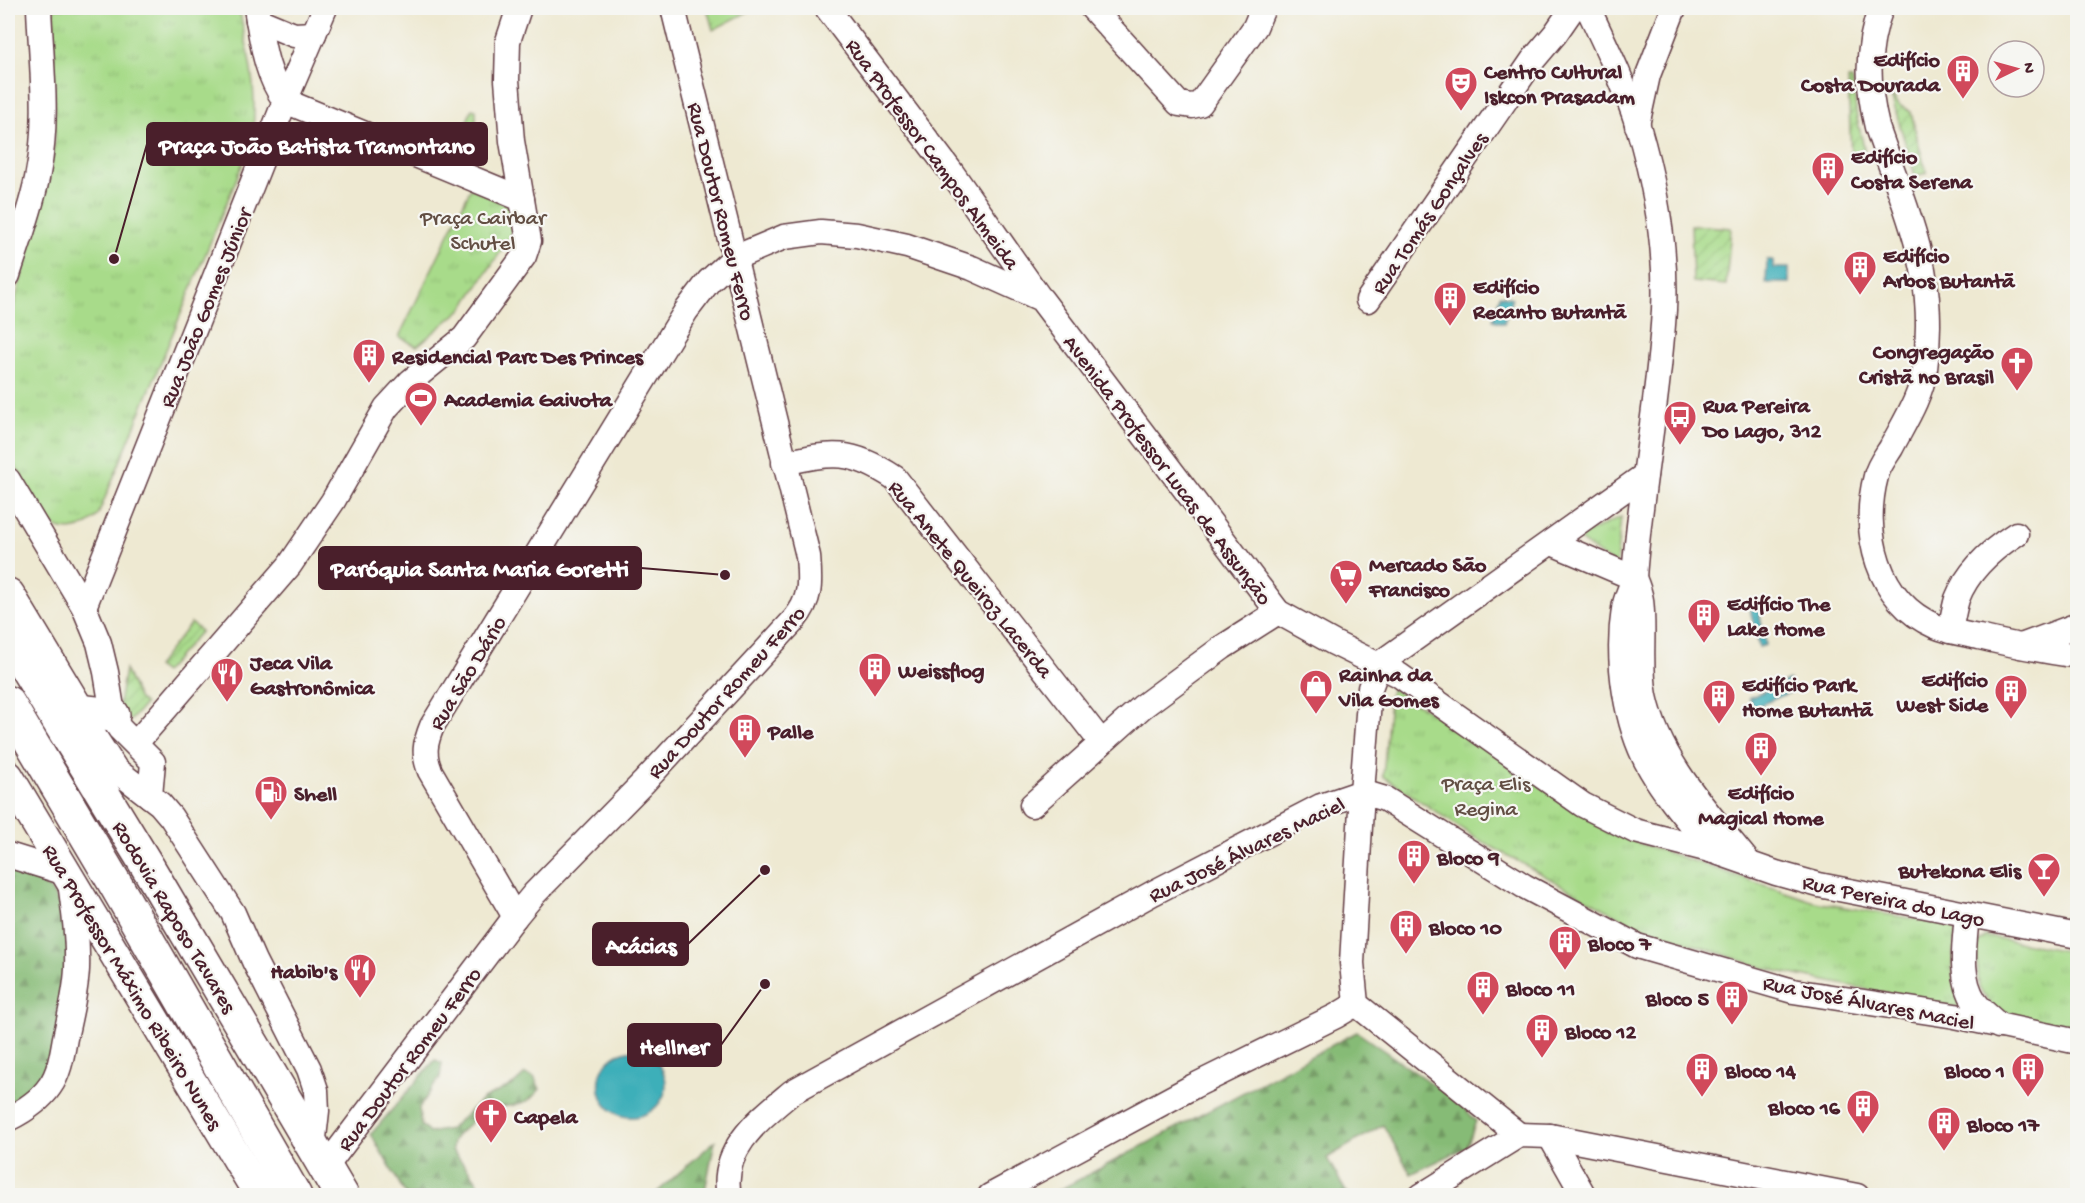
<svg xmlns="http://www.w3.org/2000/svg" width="2085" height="1203" viewBox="0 0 2085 1203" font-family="'Gochi Hand',sans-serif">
<defs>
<pattern id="grass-tufts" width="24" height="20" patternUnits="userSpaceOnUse" patternTransform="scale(1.5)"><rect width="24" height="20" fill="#a8db8a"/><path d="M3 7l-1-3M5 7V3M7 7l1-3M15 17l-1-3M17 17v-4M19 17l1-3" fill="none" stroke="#92bc77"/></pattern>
<pattern id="forest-firs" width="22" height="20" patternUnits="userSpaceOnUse" patternTransform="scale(1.5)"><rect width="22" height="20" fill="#86bb76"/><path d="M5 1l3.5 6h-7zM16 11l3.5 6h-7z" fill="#709761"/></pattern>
<pattern id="garden-furrows" width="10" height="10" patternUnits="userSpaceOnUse" patternTransform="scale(1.5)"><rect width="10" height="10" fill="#a8db8a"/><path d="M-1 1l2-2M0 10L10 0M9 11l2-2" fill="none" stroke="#92bc77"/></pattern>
</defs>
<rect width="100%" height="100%" fill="#f6f6f2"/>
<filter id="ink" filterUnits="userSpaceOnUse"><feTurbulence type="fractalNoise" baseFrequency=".0167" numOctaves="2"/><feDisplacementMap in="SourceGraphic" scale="12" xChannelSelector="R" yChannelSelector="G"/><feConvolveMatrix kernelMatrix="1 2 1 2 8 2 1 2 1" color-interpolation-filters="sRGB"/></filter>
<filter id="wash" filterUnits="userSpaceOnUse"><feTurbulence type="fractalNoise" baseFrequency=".008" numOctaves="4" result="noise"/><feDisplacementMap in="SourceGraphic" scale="24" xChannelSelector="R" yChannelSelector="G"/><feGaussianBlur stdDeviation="1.35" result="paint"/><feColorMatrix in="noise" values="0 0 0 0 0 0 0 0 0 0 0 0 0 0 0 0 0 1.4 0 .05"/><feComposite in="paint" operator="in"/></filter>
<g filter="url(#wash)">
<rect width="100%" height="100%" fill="#eee9d2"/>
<!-- grass -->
<g fill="url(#grass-tufts)" stroke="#797d5a" stroke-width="1.5">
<path d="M54,8H239C248,53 261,100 250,146L98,515C84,531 62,536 47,520L8,454V328L49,173L55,141Z"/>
<polygon points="707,8 755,8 713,30"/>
<polygon points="472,109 476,110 476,144 460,139"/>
<polygon points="471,188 510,206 513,233 463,308 417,346 399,337"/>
<polygon points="1621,517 1616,566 1577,538"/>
<polygon points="1391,688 1504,757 1624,838 1815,902 1956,926 1952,965 1954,984 1964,1009 1767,969 1632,924 1474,837 1383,776"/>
<polygon points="1985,936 2077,953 2077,1025 2028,1019 1996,1011 1979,988 1976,945"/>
</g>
<!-- forest -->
<g fill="url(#forest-firs)" stroke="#686d50" stroke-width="1.5">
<polygon points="8,862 51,890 64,912 68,953 62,987 56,1053 47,1084 8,1112"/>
<polygon points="1357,1032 1461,1104 1476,1121 1467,1147 1411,1174 1383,1125 1327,1158 1348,1195 1050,1195"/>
<path d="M435,1060L442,1063L440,1077L419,1108L421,1125L429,1133L450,1129L483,1099L514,1084L525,1074L534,1077L540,1089C523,1110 517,1103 494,1108C485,1109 457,1133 453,1141C452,1144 452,1147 452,1150L475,1178L483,1195H406L371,1134Z"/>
<polygon points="715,1141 704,1195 654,1195"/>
</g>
<!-- garden -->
<g fill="url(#garden-furrows)" stroke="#797d5a" stroke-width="1.5">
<polygon points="1848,79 1852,79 1857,118 1866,156 1851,157"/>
<polygon points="1890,92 1899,105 1911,112 1920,150 1927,173 1915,176"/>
<polygon points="1691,225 1731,228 1726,285 1693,282"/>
<polygon points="191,623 201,631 164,673 156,667"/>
<polygon points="125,669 138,698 145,704 131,720 123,719 119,704"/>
</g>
<!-- water -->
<g fill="#3eafb9" stroke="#446772" stroke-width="1.5">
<polygon points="1767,260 1773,260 1773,268 1789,268 1789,283 1766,283"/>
<polygon points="1500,295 1512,298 1504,323 1493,320"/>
<polygon points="1758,607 1766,645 1759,647 1750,609"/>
<polygon points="1789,680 1793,691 1753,708 1749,698"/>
<path d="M636,1050C662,1057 677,1085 656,1107C650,1113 643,1116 635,1117C591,1121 584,1052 636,1050Z"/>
</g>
</g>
<g filter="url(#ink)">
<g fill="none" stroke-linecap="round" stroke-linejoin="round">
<!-- minor casing -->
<g stroke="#633d44" stroke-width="27">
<g id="minor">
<path d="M256,8C262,41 265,73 285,101L522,199"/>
<polyline points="827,8 952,173 1039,297"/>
<polyline points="1092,8 1179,104 1192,106 1200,104 1255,27 1263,8"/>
<path d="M1588,8C1606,46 1625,85 1638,126C1655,184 1667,249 1664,310C1659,400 1640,488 1634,578C1631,588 1625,599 1624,609C1616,659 1625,726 1651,770C1668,799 1692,825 1713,851"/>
<path d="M1881,8C1866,46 1867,87 1877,127C1891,169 1910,212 1920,256C1929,291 1930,333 1925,369C1921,397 1904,423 1891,448C1886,456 1878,466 1876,476C1861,532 1877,601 1935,626C1949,632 1965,634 1979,637C2012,645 2045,651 2078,656"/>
<polyline points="258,20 294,35 314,34"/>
<polyline points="1637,125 1648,75 1674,8"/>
<path d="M8,275C18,242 32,208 38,173C49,119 41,62 39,8"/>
<polyline points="1368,300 1533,60 1555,34 1573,8"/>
<path d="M784,463C833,452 851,449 895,478L1101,742"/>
<polyline points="8,480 84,607 99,643 106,672 114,720 120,729 153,762 150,796"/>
<path d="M1552,543L1634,578C1637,585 1640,593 1641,600C1645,632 1639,665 1645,696C1659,762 1708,812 1749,863"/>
<polyline points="84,607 285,101 325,8"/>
<path d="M1950,631C1952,621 1954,609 1957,599C1968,570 1991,550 2016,534"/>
<polyline points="2021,646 2078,625"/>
<polyline points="78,711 116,770 160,804 171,817 233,913 254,961 309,1069 316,1090 317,1111 313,1147"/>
<polyline points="136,743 289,566 333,501 386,408 411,381 464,338 524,256 529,241 512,141 507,80 508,41 519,8"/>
<polyline points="1032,805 1142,707 1223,647 1278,612"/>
<polyline points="8,855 66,873"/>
<path d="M1967,914C1965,942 1958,977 1975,1002C1981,1011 1992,1018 1999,1026"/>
<path d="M515,917L430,771C423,754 425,743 432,726L686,311L709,281L734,258L784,237L821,232L857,235L907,246L972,268L1041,299L1278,612L1334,643L1399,675L1583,805L1635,831L1713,851L1776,873L1819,885L2078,936"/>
<path d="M8,1119C24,1111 40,1101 50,1086C60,1072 62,1054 65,1038C70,1015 76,992 77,969C78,940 74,911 70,882"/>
<polyline points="1519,1135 1356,1004 1352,963 1362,792 1370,688 1379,664 1645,475"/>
<polyline points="1550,1136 1584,1196"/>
<path d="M325,1168L515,917L534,894L644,782L794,620C812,598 810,583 808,556L673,8"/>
<path d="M729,1196C719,1149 761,1118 792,1092L1153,893L1321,806L1362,792L1385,799L1524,886L1637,946L1793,991L1955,1016L2078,1042"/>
<polyline points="990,1196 1194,1086 1336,1016 1356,1004"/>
<polyline points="1421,1196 1519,1135 1550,1136 1857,1196"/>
</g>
</g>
<!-- major casing -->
<g stroke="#633d44" stroke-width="33">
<polyline id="major" points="8,776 260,1196"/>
</g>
<!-- highway casing -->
<g stroke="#633d44" stroke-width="36">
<g id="highway">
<polyline points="8,595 78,711 113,715"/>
<polyline points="8,638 149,869 342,1196"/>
<polyline points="8,703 117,887 295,1196"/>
</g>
</g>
<!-- minor -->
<use href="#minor" stroke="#fff" stroke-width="24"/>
<!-- major -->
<use href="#major" stroke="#fff" stroke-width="30"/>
<!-- highway -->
<use href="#highway" stroke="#fff" stroke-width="33"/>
</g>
</g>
<!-- icons -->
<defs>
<g id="building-pin" transform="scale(1.725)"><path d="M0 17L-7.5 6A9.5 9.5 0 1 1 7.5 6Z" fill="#d1495b" stroke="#f6f6f2"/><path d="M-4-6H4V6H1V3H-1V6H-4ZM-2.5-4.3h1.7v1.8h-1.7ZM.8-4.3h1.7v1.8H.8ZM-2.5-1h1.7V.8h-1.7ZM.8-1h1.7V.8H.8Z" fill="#fff"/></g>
<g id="theatre-pin" transform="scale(1.725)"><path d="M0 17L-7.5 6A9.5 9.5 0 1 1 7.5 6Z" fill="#d1495b" stroke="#f6f6f2"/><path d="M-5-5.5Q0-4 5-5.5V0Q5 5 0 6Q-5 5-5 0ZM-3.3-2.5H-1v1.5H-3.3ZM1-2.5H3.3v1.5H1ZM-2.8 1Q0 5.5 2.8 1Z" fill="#fff"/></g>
<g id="church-pin" transform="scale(1.725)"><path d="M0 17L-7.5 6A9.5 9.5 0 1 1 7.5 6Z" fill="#d1495b" stroke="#f6f6f2"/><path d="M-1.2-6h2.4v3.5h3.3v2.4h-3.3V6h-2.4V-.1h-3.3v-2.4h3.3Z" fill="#fff"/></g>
<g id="stadium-pin" transform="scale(1.725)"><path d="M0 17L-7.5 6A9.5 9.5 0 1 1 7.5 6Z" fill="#d1495b" stroke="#f6f6f2"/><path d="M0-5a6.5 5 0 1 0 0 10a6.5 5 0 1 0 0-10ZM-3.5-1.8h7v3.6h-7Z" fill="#fff"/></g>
<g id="bus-pin" transform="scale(1.725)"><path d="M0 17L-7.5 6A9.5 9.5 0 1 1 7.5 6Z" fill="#d1495b" stroke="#f6f6f2"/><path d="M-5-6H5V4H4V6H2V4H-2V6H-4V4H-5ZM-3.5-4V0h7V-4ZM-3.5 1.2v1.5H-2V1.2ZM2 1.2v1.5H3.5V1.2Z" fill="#fff"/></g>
<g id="supermarket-pin" transform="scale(1.725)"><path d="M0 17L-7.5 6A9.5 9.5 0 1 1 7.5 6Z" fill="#d1495b" stroke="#f6f6f2"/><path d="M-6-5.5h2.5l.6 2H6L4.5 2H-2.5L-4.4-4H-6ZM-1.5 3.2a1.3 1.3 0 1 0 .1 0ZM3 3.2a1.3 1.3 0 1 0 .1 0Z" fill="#fff"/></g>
<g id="restaurant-pin" transform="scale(1.725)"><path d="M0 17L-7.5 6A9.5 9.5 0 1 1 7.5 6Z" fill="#d1495b" stroke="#f6f6f2"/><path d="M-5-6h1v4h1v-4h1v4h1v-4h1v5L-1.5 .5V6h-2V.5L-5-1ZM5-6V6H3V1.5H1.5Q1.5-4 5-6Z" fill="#fff"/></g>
<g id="shop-pin" transform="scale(1.725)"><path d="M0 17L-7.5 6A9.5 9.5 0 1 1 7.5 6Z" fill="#d1495b" stroke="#f6f6f2"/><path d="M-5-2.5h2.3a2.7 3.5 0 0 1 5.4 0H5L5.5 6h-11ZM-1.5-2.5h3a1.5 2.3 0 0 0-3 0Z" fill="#fff"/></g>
<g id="fuel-pin" transform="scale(1.725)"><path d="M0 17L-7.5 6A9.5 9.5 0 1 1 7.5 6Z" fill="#d1495b" stroke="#f6f6f2"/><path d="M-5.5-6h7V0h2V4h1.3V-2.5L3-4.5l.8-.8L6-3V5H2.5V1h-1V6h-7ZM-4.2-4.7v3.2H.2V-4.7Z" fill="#fff"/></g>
<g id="bar-pin" transform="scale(1.725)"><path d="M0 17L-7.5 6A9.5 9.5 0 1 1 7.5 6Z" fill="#d1495b" stroke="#f6f6f2"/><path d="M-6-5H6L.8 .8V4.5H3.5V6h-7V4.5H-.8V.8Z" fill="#fff"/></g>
</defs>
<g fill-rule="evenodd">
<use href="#building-pin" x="1963" y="71"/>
<use href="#theatre-pin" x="1461" y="83"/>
<use href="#building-pin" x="1828" y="168"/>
<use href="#building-pin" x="1860" y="267"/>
<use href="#building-pin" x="1450" y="298"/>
<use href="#building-pin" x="369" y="355"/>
<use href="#church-pin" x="2017" y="363"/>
<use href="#stadium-pin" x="421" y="398"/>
<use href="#bus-pin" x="1680" y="417"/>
<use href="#supermarket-pin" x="1346" y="576"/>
<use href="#building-pin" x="1704" y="615"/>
<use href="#building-pin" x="875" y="669"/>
<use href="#restaurant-pin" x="227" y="674"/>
<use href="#shop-pin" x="1316" y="686"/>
<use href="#building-pin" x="2011" y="691"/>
<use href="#building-pin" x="1719" y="696"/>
<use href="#building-pin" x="745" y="730"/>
<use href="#building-pin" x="1761" y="748"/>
<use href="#fuel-pin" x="271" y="792"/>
<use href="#building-pin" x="1414" y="856"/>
<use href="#bar-pin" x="2044" y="869"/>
<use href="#building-pin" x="1406" y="926"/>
<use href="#building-pin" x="1565" y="942"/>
<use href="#restaurant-pin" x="360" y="970"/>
<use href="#building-pin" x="1483" y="987"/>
<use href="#building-pin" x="1732" y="997"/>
<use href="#building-pin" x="1542" y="1030"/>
<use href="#building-pin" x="1702" y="1069"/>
<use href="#building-pin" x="2028" y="1069"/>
<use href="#building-pin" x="1863" y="1106"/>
<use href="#church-pin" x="491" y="1115"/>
<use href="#building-pin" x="1944" y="1123"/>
</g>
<g text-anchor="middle" stroke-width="4.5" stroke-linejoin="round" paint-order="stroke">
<!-- poi labels -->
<g font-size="22" font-weight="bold" fill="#4a1f2b" stroke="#f6f6f2" text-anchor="start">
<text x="1940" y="66" text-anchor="end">Edifício<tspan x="1940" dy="25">Costa Dourada</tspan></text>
<text x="1484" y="78">Centro Cultural<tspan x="1484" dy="25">Iskcon Prasadam</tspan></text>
<text x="1851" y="163">Edifício<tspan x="1851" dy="25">Costa Serena</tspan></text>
<text x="1883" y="262">Edifício<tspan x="1883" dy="25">Arbos Butantã</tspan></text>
<text x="1473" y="293">Edifício<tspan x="1473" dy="25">Recanto Butantã</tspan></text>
<text x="1994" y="358" text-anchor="end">Congregação<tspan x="1994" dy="25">Cristã no Brasil</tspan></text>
<text x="392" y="363">Residencial Parc Des Princes</text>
<text x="444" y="406">Academia Gaivota</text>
<text x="1703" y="412">Rua Pereira<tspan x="1703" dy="25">Do Lago, 312</tspan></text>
<text x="1369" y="571">Mercado São<tspan x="1369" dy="25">Francisco</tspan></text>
<text x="1727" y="610">Edifício The<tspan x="1727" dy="25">Lake Home</tspan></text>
<text x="250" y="669">Jeca Vila<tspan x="250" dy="25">Gastronômica</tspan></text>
<text x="898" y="677">Weissflog</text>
<text x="1339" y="681">Rainha da<tspan x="1339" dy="25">Vila Gomes</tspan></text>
<text x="1988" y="686" text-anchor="end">Edifício<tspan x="1988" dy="25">West Side</tspan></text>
<text x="1742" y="691">Edifício Park<tspan x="1742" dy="25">Home Butantã</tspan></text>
<text x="768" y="738">Palle</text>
<text x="1761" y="799" text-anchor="middle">Edifício<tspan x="1761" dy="25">Magical Home</tspan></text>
<text x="294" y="800">Shell</text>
<text x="1437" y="864">Bloco 9</text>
<text x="2021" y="877" text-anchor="end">Butekona Elis</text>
<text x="1429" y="934">Bloco 10</text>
<text x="1588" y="950">Bloco 7</text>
<text x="337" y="978" text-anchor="end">Habib's</text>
<text x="1506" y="995">Bloco 11</text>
<text x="1709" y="1005" text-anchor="end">Bloco 5</text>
<text x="1565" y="1038">Bloco 12</text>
<text x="1725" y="1077">Bloco 14</text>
<text x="2005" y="1077" text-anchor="end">Bloco 1</text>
<text x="1840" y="1114" text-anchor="end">Bloco 16</text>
<text x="514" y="1123">Capela</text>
<text x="1967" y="1131">Bloco 17</text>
</g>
<!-- street labels -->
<g font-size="22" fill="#4a1f2b" stroke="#f6f6f2">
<text transform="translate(934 153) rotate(54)" y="8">Rua Professor Campos Almeida</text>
<text transform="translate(723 211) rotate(76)" y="8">Rua Doutor Romeu Ferro</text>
<text transform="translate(1428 212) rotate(-56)" y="8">Rua Tomás Gonçalves</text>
<text transform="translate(204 307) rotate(-68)" y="8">Rua João Gomes Júnior</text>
<text transform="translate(1169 469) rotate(53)" y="8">Avenida Professor Lucas de Assunção</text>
<text transform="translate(972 578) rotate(51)" y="8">Rua Anete Queiroz Lacerda</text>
<text transform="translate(466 672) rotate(-59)" y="8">Rua São Dário</text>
<text transform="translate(725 691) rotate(-48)" y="8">Rua Doutor Romeu Ferro</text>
<text transform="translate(1246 848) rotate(-26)" y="8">Rua José Álvares Maciel</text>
<text transform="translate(1894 899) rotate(12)" y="8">Rua Pereira do Lago</text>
<text transform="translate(176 916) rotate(59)" y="8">Rodovia Raposo Tavares</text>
<text transform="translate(134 986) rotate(59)" y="8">Rua Professor Máximo Ribeiro Nunes</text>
<text transform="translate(1869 1001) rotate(11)" y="8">Rua José Álvares Maciel</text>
<text transform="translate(408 1058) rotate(-53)" y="8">Rua Doutor Romeu Ferro</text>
</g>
<!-- park labels -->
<g font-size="22" fill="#624e43" stroke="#f6f6f2">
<text x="483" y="224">Praça Cairbar<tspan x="483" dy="25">Schutel</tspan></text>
<text x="1486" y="790">Praça Elis<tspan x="1486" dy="25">Regina</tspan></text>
</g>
</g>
<!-- callouts -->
<path fill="none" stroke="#4a1f2b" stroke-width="2" d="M114 259L147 144M725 575L641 568M765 870L688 944M765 984L721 1045"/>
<g fill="#4a1f2b" stroke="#f6f6f2" stroke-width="2">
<circle cx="114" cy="259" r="6"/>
<circle cx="725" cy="575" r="6"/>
<circle cx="765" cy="870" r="6"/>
<circle cx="765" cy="984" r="6"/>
</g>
<g fill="#4a1f2b" stroke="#4a1f2b" stroke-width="2">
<rect x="147" y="123" width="340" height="42" rx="6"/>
<rect x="319" y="547" width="322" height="42" rx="6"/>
<rect x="593" y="923" width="95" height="42" rx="6"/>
<rect x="628" y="1024" width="93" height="42" rx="6"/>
</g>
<g font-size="24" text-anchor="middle" font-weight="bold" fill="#fff">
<text x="317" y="153">Praça João Batista Tramontano</text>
<text x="480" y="576">Paróquia Santa Maria Goretti</text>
<text x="641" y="953">Acácias</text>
<text x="674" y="1054">Hellner</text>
</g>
<!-- margin -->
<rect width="2085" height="1203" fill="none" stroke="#f6f6f2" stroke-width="30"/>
<!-- north arrow -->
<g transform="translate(2016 69) rotate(85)"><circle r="28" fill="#f6f6f2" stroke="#b1a0a2" stroke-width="1.5"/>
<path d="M0-4.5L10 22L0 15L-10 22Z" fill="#d1495b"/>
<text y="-9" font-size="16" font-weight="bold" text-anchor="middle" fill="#4a1f2b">N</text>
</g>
</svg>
